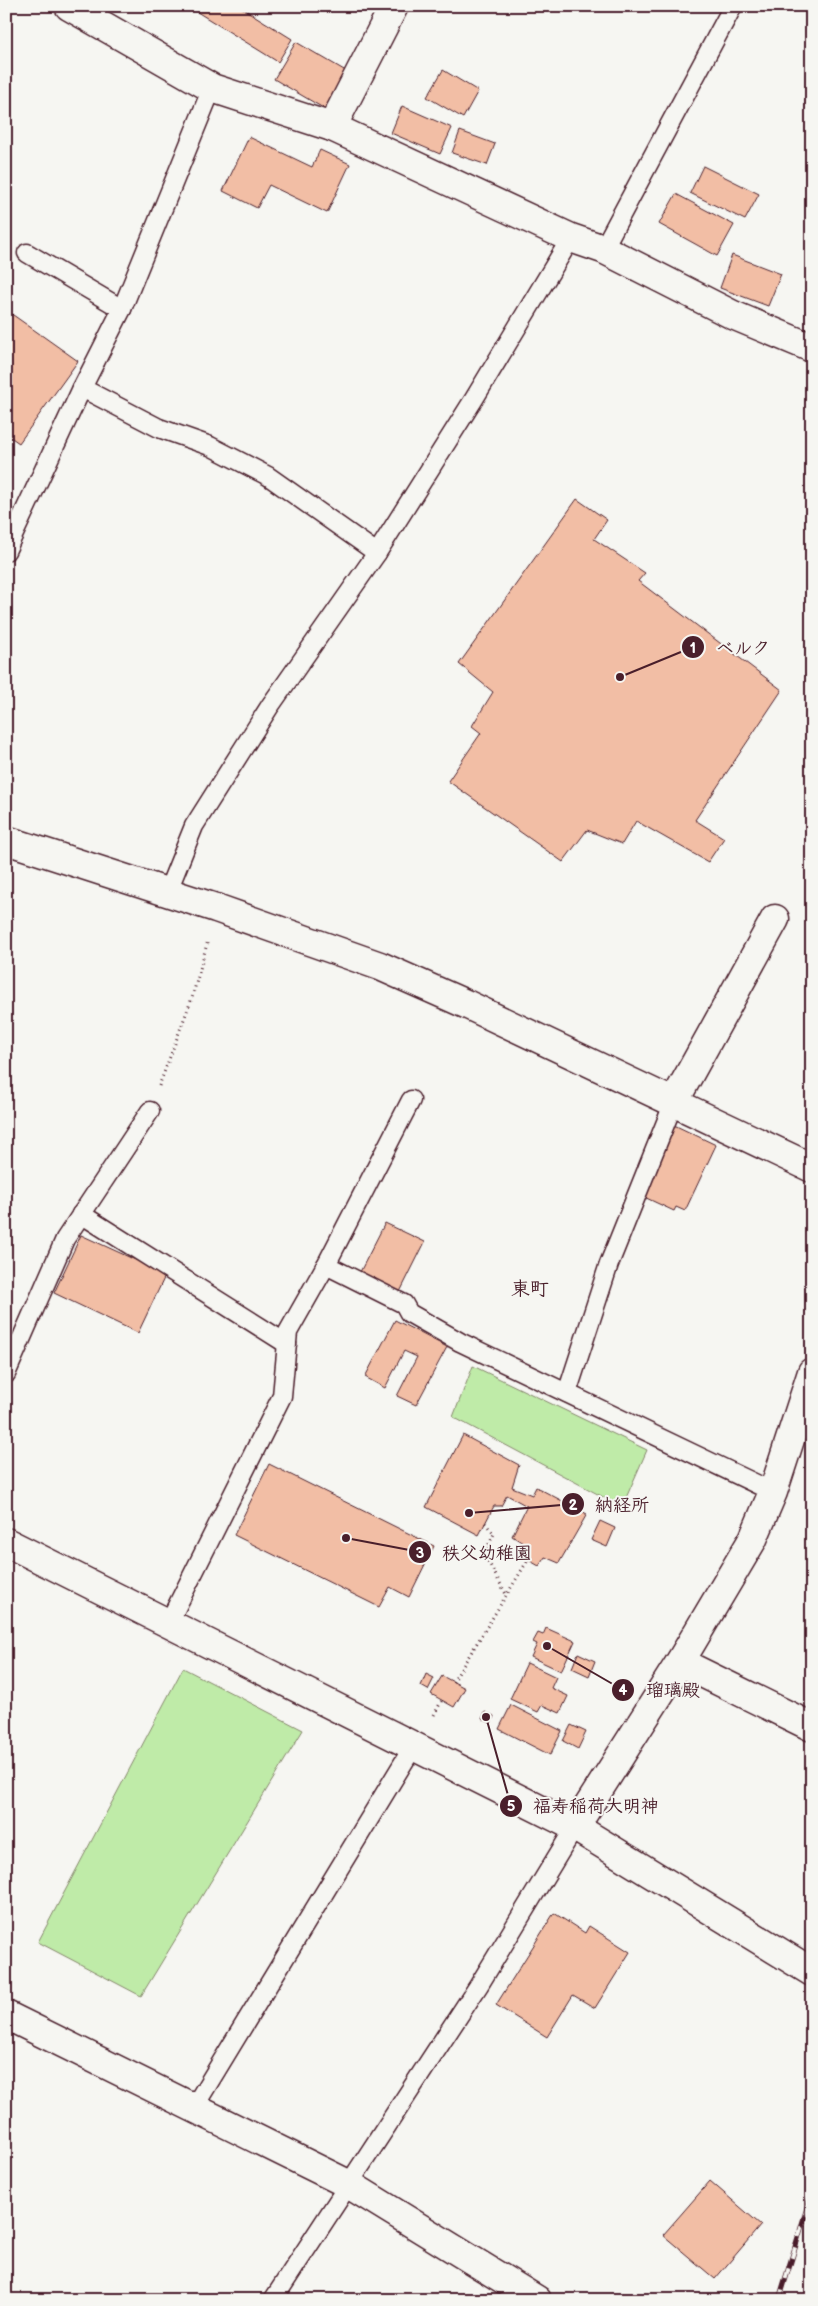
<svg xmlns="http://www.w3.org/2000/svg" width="818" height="2306" viewBox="0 0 818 2306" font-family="'Balsamiq Sans','Klee One',sans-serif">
<rect width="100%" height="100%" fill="#f6f6f2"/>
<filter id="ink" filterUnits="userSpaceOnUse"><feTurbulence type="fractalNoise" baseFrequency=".02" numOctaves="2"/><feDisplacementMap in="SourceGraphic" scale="10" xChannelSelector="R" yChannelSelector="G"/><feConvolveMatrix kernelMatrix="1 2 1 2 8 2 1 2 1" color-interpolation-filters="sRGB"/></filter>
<g filter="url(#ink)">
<!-- green -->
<g fill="#bfeba8" stroke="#84856a">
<polygon points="473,1366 647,1450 622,1507 453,1417"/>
<polygon points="183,1668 303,1730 141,1996 38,1942"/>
</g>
<!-- building -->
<g fill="#f2bea5" stroke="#4a1f2b">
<polygon points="239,6 292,39 278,62 189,7"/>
<polygon points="296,42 351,74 330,112 274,79"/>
<polygon points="443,70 478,91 463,118 427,97"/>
<polygon points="402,106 452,128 440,154 391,133"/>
<polygon points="460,131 495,144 487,165 452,153"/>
<polygon points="249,137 312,167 320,150 350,164 327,213 269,185 257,208 223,191"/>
<polygon points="703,166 759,194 745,220 690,193"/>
<polygon points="676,194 734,225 717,256 659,224"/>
<polygon points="732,255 781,274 768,306 720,288"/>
<polygon points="6,310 78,361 19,443 6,434"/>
<polygon points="577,499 607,520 594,539 645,573 638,581 782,690 695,820 724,838 708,862 636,821 622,844 587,830 563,862 448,781 481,733 472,726 493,692 459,664"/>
<polygon points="672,1124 716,1145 685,1211 676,1207 674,1211 642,1196"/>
<polygon points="385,1223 425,1242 400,1292 360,1272"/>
<polygon points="81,1235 166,1274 138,1333 54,1293"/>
<polygon points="395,1320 447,1347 416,1405 397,1396 417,1357 404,1351 385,1388 365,1377"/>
<polygon points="463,1435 519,1465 512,1487 532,1495 536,1487 587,1514 559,1563 545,1557 539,1566 518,1554 523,1543 512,1536 527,1506 507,1495 501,1506 494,1506 479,1535 426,1507"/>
<polygon points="269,1464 434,1546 409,1597 390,1587 379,1607 234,1535"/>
<polygon points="600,1521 615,1528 607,1547 591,1540"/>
<polygon points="546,1628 575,1641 561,1671 531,1657 537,1644 533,1642 538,1633 543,1635"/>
<polygon points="578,1653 595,1661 589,1676 572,1668"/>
<polygon points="527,1663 556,1677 551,1688 568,1696 560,1713 542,1705 538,1712 510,1699"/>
<polygon points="426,1674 434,1678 428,1690 421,1686"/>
<polygon points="442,1676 465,1688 454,1707 431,1694"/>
<polygon points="511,1705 562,1731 550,1755 499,1729"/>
<polygon points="485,1712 494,1716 491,1723 482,1719"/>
<polygon points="571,1725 586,1732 578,1749 563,1741"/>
<polygon points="554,1913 585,1933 589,1926 630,1952 595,2008 573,1995 547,2037 496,2005"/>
<polygon points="710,2181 761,2225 715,2279 663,2235"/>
</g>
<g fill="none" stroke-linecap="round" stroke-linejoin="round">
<!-- lane casing -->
<g stroke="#4a1f2b" stroke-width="21">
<g id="lane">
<polyline points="603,249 733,6"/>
<polyline points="27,253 122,309"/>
<polyline points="82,388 159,428 210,446 268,476 377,553"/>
<polyline points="6,551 82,388 122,309 212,88"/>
<polyline points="167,893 194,826 270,706 377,553 474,399 571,238"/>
<polyline points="81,1214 287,1344"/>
<polyline points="326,1265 404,1304 409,1313 460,1342 773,1492"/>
<polyline points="6,1374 65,1239 150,1111"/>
<polyline points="567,1393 609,1264 674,1102"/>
<polyline points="168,1624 282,1396 288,1332 326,1265 411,1100"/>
<polyline points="194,2107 413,1747"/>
<polyline points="273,2300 479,1985 575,1827"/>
</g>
</g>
<!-- street casing -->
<g stroke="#4a1f2b" stroke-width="31">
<g id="street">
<polyline points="69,6 212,88 332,127 571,238 603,249 733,315 812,348"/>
<polyline points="332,127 394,6"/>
<polyline points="6,840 216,908 380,966 468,1005 812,1168"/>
<polyline points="674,1102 775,919"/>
<polyline points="680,1662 812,1727"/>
<polyline points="575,1827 680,1662 753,1539 773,1492 812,1372"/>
<polyline points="6,2015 350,2185 537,2300"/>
</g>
</g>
<!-- secondary casing -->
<g stroke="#4a1f2b" stroke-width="31">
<polyline id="secondary" points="6,1542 575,1827 812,1972"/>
</g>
<!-- path -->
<g stroke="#4a1f2b" stroke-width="3" stroke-dasharray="1 4" stroke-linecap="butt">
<polyline points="159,1086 192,998 208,940"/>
<polyline points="485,1523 494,1534 484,1554 506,1594"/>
<polyline points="453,1682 528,1560"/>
<polyline points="434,1715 442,1700"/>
</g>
<!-- lane -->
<use href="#lane" stroke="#f6f6f2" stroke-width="18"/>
<!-- street -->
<use href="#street" stroke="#f6f6f2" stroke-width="28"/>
<!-- secondary -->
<use href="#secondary" stroke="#f6f6f2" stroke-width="28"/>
<!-- rail casing -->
<g stroke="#4a1f2b" stroke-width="5.5">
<polyline id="rail" points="779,2300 812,2192"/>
</g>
<!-- rail -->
<use href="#rail" stroke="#f6f6f2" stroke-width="4" stroke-dasharray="11" stroke-linecap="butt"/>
</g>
</g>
<g text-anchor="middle" stroke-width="4" stroke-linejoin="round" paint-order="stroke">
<!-- quarter labels -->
<g font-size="19" font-weight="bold" fill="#4a1f2b" stroke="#f6f6f2">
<text x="530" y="1295">東町</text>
</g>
</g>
<!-- callouts -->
<path fill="none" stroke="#4a1f2b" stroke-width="2" d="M620 677L693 647M469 1513L573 1504M346 1538L420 1552M547 1646L623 1690M486 1717L511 1806"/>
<g fill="#4a1f2b" stroke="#f6f6f2" stroke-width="2">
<circle cx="620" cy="677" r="5"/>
<circle cx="469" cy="1513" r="5"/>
<circle cx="346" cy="1538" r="5"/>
<circle cx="547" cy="1646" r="5"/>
<circle cx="486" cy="1717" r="5"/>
<circle cx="693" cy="647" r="12"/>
<circle cx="573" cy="1504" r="12"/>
<circle cx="420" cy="1552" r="12"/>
<circle cx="623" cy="1690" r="12"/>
<circle cx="511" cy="1806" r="12"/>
</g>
<g font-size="15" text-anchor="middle" font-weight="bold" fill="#fff">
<text x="693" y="653">1</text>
<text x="573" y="1510">2</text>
<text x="420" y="1558">3</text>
<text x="623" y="1695">4</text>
<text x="511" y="1811">5</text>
</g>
<g font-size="18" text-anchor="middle" font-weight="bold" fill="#4a1f2b" stroke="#f6f6f2" stroke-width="4" stroke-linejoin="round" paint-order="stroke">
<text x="743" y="654">ベルク</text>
<text x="622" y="1511">納経所</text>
<text x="487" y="1559">秩父幼稚園</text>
<text x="673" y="1696">瑠璃殿</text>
<text x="596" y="1812">福寿稲荷大明神</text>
</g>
<!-- margin -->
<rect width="818" height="2306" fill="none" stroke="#f6f6f2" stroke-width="25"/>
<rect x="12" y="12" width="793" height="2281" fill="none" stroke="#4a1f2b" stroke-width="2" filter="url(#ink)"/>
</svg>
